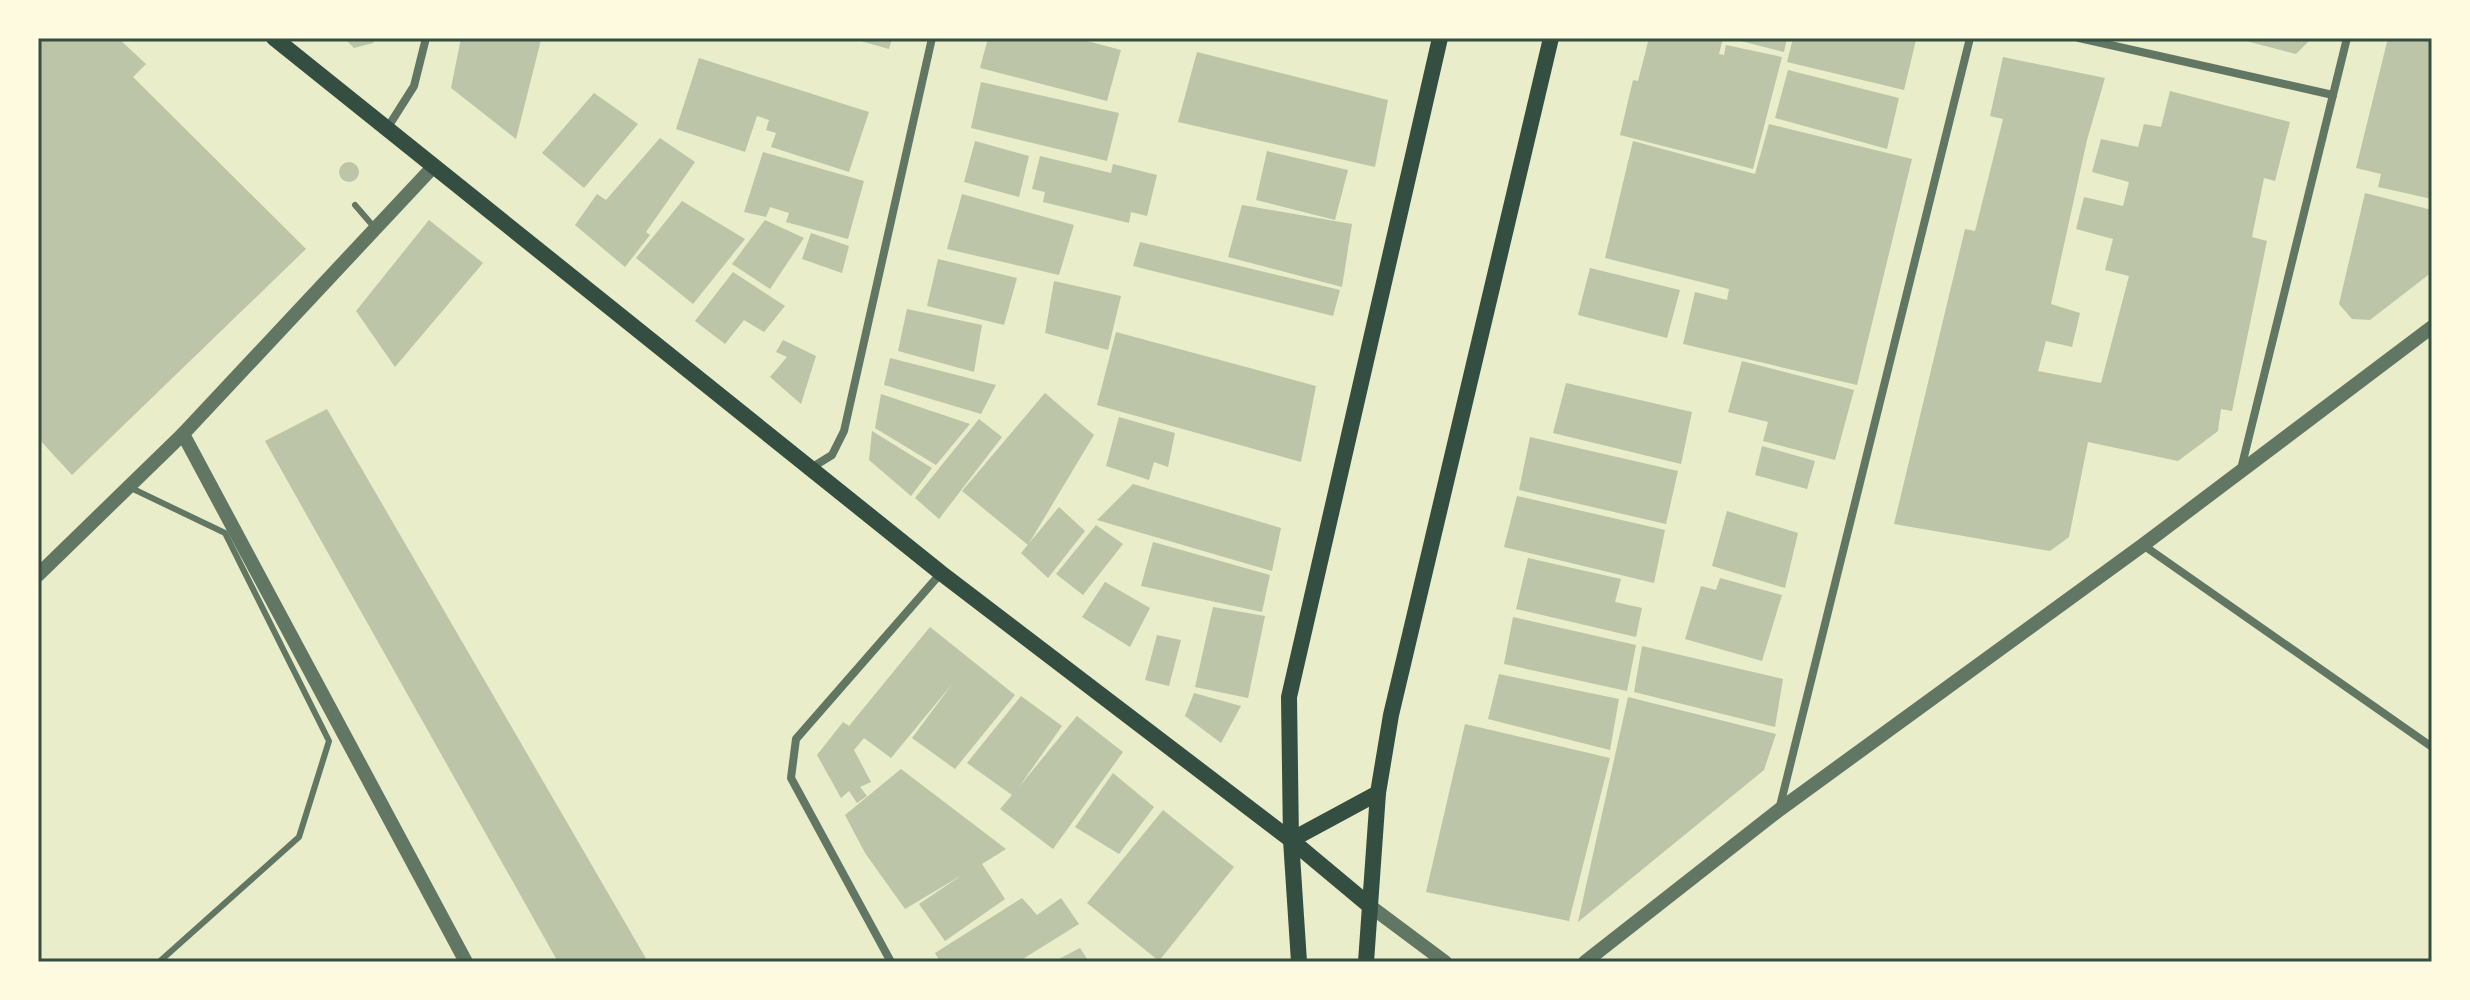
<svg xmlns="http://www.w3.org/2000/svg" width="2470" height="1000" viewBox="0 0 2470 1000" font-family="'IBM Plex Sans',sans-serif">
<rect width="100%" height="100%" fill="#e9edc9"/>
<!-- building -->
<g fill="#bcc5a7">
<polygon points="38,38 118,38 146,64 133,77 306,249 72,475 38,438"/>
<polygon points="344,38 376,38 373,43 354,48"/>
<polygon points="461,38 541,40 516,139 451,88"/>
<polygon points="850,38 892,38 889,49"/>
<polygon points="988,38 1076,38 1121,50 1107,101 980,68"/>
<polygon points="1649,38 1723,38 1719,54 1724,55 1726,45 1782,57 1753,169 1620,135 1633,80 1638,81"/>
<polygon points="1729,38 1787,38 1784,52"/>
<polygon points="1793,38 1906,38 1916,40 1904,90 1787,62"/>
<polygon points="2235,38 2312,38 2296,54"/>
<polygon points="2388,38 2432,38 2432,199 2378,187 2381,174 2356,168"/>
<polygon points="1197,52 1388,100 1375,167 1178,122"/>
<polygon points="2003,57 2105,78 2087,140 2051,304 2080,313 2072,347 2046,341 2038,371 2101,383 2129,276 2105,270 2113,239 2076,229 2084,197 2123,206 2129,182 2092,172 2101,139 2138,147 2144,124 2161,127 2170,91 2290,122 2275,181 2264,178 2252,237 2267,241 2232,411 2221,409 2218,431 2178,461 2088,442 2069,537 2050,551 1894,524 1965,229 1975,231 2003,119 1990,116"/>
<polygon points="699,58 869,112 849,172 771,147 776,133 766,130 769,120 757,116 745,152 676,129"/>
<polygon points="1788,70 1899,98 1887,149 1775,118"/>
<polygon points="981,82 1119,113 1107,161 971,128"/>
<polygon points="594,93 638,124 584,188 542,153"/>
<polygon points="1769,124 1912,159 1857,385 1683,344 1695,292 1727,300 1729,289 1605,258 1633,141 1755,174"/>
<polygon points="660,138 695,162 646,232 650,235 625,267 575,225 597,194 606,200"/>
<polygon points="975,141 1029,156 1019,197 964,182"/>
<polygon points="1267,151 1348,170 1335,220 1256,200"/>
<polygon points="763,152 864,181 848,239 786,222 789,213 770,207 766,217 744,212"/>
<polygon points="1040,156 1111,173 1113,164 1157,175 1147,216 1131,212 1129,223 1043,202 1045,192 1032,189"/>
<circle cx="349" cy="172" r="10"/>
<polygon points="2365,193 2432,210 2432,272 2370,320 2352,319 2339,304"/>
<polygon points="962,194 1074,225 1059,275 947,249"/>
<polygon points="682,201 745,239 693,304 636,258"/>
<polygon points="1242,205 1352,224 1342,287 1228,257"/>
<polygon points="429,220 483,263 395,367 356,311"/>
<polygon points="765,220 804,238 770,289 732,264"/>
<polygon points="811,233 849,246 842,273 802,259"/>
<polygon points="1140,242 1340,290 1333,316 1133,266"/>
<polygon points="938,259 1017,278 1004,325 927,306"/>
<polygon points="1590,268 1680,290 1667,338 1578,315"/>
<polygon points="733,272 785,306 764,332 744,320 725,344 695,321"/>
<polygon points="1054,281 1121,296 1108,350 1045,333"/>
<polygon points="907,309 982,325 974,372 898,351"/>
<polygon points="1116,332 1316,386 1301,462 1097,405"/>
<polygon points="783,340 816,356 801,404 770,377 787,357 776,352"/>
<polygon points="890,358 996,385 981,414 884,385"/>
<polygon points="1742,361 1854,390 1835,460 1763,441 1768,422 1728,412"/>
<polygon points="1566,383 1692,412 1681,464 1553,433"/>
<polygon points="1045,393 1094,435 1028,545 962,491"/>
<polygon points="881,394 970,424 936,465 875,428"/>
<polygon points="327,409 648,962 558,962 265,441"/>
<polygon points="1119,417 1175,433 1168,467 1154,462 1149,480 1106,466"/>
<polygon points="979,419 1002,437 939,519 915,498"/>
<polygon points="872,431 932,468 911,496 869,460"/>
<polygon points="1530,437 1678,471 1666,524 1519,490"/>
<polygon points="1762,446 1815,461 1807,489 1755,475"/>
<polygon points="1133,484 1281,528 1272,571 1097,520"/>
<polygon points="1517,496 1665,530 1654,583 1504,547"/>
<polygon points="1059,507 1085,531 1048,578 1021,553"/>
<polygon points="1727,511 1798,533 1785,588 1712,566"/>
<polygon points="1096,525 1123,544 1083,595 1056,574"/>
<polygon points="1153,542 1270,575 1262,612 1141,586"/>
<polygon points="1528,558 1621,579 1615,602 1642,608 1636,637 1516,609"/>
<polygon points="1720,578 1782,595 1762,661 1685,639 1701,586 1716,590"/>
<polygon points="1105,582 1150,608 1130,647 1082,617"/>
<polygon points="1213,607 1265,616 1248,698 1195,687"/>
<polygon points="1513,617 1636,645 1627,691 1504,664"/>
<polygon points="930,627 1015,695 955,769 912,738 953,683 891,758 864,738 854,750 871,782 860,787 867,796 857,803 849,791 841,798 817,755 843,722 849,726"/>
<polygon points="1157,635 1181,640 1169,686 1145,680"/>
<polygon points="1642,646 1783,679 1775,727 1634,692"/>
<polygon points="1499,674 1619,699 1610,750 1488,719"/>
<polygon points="1194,693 1241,706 1221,743 1185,716"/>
<polygon points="1021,696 1062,726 1019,787 1077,716 1123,752 1053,849 1000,809 1012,795 967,763"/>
<polygon points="1628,697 1776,734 1764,770 1578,922"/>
<polygon points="1465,724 1610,758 1569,921 1426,892"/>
<polygon points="901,769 1006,849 982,864 1005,899 945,941 919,904 962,875 905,909 865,853 845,815"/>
<polygon points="1113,773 1154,807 1119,854 1075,827"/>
<polygon points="1163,810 1234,867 1159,961 1087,903"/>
<polygon points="1022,898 1037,915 1061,898 1079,924 1018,962 940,962 935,953"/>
<polygon points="1080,948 1089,962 1053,962"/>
</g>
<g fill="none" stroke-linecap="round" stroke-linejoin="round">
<!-- service -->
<g stroke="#617663" stroke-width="6">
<polyline points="355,205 374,227"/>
<polyline points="129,487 225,533 329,741 299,837 159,962"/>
</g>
<!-- minor -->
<g stroke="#617663" stroke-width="8">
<polyline points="2079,38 2333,95"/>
<polyline points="388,127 414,86 426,38"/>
<polyline points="811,468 832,455 844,431 932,38"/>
<polyline points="2241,469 2347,38"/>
<polyline points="2143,545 2432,747"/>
<polyline points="1779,810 1970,38"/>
<polyline points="891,962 791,778 796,739 941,573"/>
</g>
<!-- tertiary -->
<g stroke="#617663" stroke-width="14">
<polyline points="183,434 466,962"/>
<polyline points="38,575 183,434 433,167"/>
<polyline points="1370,906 1445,962"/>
<polyline points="1585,962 1779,810 2143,545 2432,327"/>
</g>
<!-- secondary -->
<g stroke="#344e41" stroke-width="16">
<polyline points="274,38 941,573 1291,840 1370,906"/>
<polyline points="1291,840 1378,793"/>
<polyline points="1299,962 1291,840 1289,697 1440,38"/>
<polyline points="1366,962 1378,793 1391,715 1551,38"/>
</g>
</g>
<!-- border -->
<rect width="2470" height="1000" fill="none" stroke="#fefae0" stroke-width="80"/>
<rect x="40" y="40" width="2390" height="920" fill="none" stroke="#344e41" stroke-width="3"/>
</svg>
